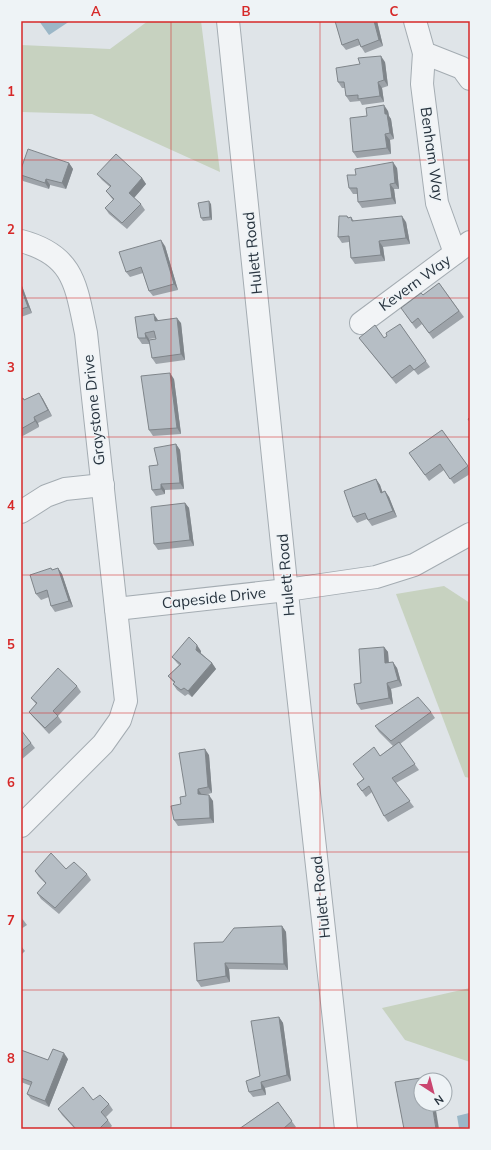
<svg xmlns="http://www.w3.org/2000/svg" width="491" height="1150" viewBox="0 0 491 1150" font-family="Mulish,sans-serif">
<rect width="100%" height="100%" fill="#dfe4e8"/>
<!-- green -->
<g fill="#c7d2c0">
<polygon points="148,21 201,21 220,172 92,114 21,112 21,45 110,49"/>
<polygon points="444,586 470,603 470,778 465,777 396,594"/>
<polygon points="470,988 470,1062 405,1040 382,1008"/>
</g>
<!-- water -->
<g fill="#9bb7c7">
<polygon points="39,21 70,21 49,35"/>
<polygon points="470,1105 470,1127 459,1128 457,1116 469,1113"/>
</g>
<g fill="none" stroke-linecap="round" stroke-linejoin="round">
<!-- street casing -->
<g stroke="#a4acb2" stroke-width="24">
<g id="street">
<polyline points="228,21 289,612 346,1129"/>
<polyline points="415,21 424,53 462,68 470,79"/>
<polyline points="424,53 422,84 437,203 455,253"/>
<path d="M21,241C74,255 76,285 86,333L126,701L120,720L103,744L21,826"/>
<polyline points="361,323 470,242"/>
<polyline points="21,512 46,496 65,489 103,485"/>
<polyline points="116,609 287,590 376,577 414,565 470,534"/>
</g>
</g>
<!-- street -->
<use href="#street" stroke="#f2f4f6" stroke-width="22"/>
</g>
<!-- wall -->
<g fill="#9da3a9" fill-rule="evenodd">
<polygon points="335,21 377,21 383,46 365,53 360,45 346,50 342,45"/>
<polygon points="385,62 388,86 382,88 384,102 362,105 360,101 350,102 346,96 345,88 342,88 338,82"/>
<polygon points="388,111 389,116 391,119 394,139 390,140 391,154 357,158 353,152 367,116"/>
<polygon points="69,163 73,169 66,189 50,185 49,189 23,181 21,177 21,169"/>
<polygon points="397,168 399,189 394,189 396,204 362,208 358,202 358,194 353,194 349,188 356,175"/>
<polygon points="97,174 142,178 146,184 134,198 141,204 145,210 127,229 109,214 105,208 113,200 106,191 110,187 102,180"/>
<polygon points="211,204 212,220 203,221 201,218"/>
<polygon points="347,216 349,218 351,217 354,221 406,222 410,244 383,247 385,261 355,264 351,258 349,242 342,243 338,237"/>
<polygon points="165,246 178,290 153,296 149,291 143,273 130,277 126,272"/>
<polygon points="439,283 464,317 433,339 422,324 416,329 405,314 423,295"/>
<polygon points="21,285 22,286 32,313 21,317"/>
<path d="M158,320L181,323L185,360L156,364L152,358L150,344H142L138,338ZM156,339L149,340V339L156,338Z"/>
<polygon points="400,324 430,367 418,375 414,370 396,384 359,338 384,338 387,336"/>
<polygon points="174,379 181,434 153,436 149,430"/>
<polygon points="39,393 43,399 52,416 38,423 39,427 21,437 21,399 24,400"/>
<polygon points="442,430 470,469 470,474 454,484 444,470 429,481 409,453"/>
<polygon points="176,444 180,450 184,489 165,490 165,494 156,496 152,490 158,465"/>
<polygon points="376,479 380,485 382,492 385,491 389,497 397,517 372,526 367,519 357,523 353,517"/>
<polygon points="185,503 189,508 194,546 158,550 154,544"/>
<polygon points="58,568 62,574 73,607 55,612 51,606 49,597 41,600 36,594 52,570"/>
<polygon points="384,647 388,652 389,663 397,668 402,686 391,689 393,704 361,710 357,704 361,683"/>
<polygon points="201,651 201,653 212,663 216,669 192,697 188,694 185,696 177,690 173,684 174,683 168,676 179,665 177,663 172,657"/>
<polygon points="77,686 81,692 58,716 62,722 49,734 33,717 29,712 36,704 31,698"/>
<polygon points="431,712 435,718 400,744 419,770 396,783 414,807 388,822 384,816 372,792 366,797 357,784 363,779 380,756 393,746 379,732 375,726"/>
<polygon points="21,730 35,748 21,760"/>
<polygon points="209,755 212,793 204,795 213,801 214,823 178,826 174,820 186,796"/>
<polygon points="66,869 87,874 91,880 59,914 41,899 37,893 46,884 39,877 35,871"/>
<polygon points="21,917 27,925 21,929"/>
<polygon points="282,926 286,932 288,970 229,969 230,982 201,987 197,981 223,942"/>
<polygon points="21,946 25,951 21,955"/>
<polygon points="279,1017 283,1023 291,1081 265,1088 266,1095 253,1097 249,1092 260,1076"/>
<polygon points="21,1050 48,1060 68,1059 49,1107 31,1099 27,1094 31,1086 21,1082"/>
<polygon points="93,1100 109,1104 113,1110 106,1117 112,1126 109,1129 75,1129 62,1115 58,1109"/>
<polygon points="278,1102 296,1127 294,1129 239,1129"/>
</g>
<!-- shaded-wall -->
<g fill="#7f858a">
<polygon points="374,21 377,21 383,46 379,40"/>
<polygon points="381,56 385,62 388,86 384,80"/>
<polygon points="378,82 382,88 384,102 380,96"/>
<polygon points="384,105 388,111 389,116 391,119 394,139 390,133 385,114"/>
<polygon points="385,134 390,140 391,154 387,148"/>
<polygon points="393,162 397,168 399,189 395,183"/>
<polygon points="69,163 73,169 66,189 62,183"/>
<polygon points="142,178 146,184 133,199 129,193"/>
<polygon points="46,179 50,185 49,189 45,183"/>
<polygon points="390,184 394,189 396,204 392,198"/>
<polygon points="209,201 211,204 212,220 210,217"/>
<polygon points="402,216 406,222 410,244 406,238"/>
<polygon points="161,240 165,246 178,290 174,284"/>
<polygon points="379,241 383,247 385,261 381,255"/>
<polygon points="21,285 22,286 32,313 28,307 21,288"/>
<polygon points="154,314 158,320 160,327 155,321"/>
<polygon points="177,318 181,323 185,360 181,354"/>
<polygon points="145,333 149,339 150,344 146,338"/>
<polygon points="170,373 174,379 181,434 177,428"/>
<polygon points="39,393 43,399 52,416 48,410"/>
<polygon points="34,417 38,423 39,427 35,421"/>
<polygon points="176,444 180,450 184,489 180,483"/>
<polygon points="376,479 380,485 385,499 381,493"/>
<polygon points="161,484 165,490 165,494 161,489"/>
<polygon points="385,491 389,497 397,517 393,511"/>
<polygon points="185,503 189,508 194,546 190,540"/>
<polygon points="58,568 62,574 73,607 69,601"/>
<polygon points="197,645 201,651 200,655 196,650"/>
<polygon points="384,647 388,652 389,669 385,663"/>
<polygon points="393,662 397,668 402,686 398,680"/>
<polygon points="212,663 216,669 192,697 188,691"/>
<polygon points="387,683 391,689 393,704 389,698"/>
<polygon points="205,749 209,755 212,793 208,787"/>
<polygon points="198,789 202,795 198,794"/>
<polygon points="209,795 213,801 214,823 210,818"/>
<polygon points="282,926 286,932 288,970 284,964"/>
<polygon points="225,963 229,969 230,982 226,976"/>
<polygon points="279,1017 283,1023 291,1081 287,1075"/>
<polygon points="64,1053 68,1059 49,1107 45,1101"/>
<polygon points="261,1082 265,1088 266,1095 262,1089"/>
<polygon points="432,1104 435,1104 439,1129 436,1129"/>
</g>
<!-- building -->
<g fill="#b6bec5" stroke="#7f858a">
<polygon points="335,21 374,21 379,40 361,47 358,39 342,45"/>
<polygon points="381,56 384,80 378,82 380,96 358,99 358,95 346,96 344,82 338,82 336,68 360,64 358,58"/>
<polygon points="384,105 385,114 387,114 390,133 385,134 387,148 353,152 350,118 367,116 366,108"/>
<polygon points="28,149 69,163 62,183 46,179 45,183 21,175 21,169"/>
<polygon points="116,154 142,178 129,193 141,204 122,223 105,208 114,199 106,191 111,186 97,174"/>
<polygon points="393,162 395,183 390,184 392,198 358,202 357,188 349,188 347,175 356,175 355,169"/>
<polygon points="209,201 210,217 201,218 198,203"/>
<polygon points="339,216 347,216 348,218 351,217 352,221 402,216 406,238 379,241 381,255 351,258 349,236 338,237"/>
<polygon points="161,240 174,284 149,291 141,267 126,272 119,252"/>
<polygon points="439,283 459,311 429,333 418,318 412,323 401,308 421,293 423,295"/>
<polygon points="21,288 28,307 21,309"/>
<polygon points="154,314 155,321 177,318 181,354 152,358 149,340 156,339 154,331 145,333 146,338 138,338 135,317"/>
<polygon points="400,324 426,361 414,370 410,365 392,378 359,338 375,325 384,338 387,336 386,333"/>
<polygon points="170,373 177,428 149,430 141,376"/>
<polygon points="39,393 48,410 34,417 35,421 21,429 21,399 23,398 24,400"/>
<polygon points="470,417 470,422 468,419"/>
<polygon points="442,430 468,466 450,479 440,464 425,475 409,453"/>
<polygon points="176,444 180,483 161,484 161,489 152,490 149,466 158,465 154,448"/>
<polygon points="376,479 381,493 385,491 393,511 368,520 365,513 353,517 344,491"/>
<polygon points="185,503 190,540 154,544 151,507"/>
<polygon points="51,568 52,570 58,568 69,601 51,606 47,590 36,594 30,575"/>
<polygon points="189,637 197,645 196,650 212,663 188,691 184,688 181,690 173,684 175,682 168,676 181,664 172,657"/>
<polygon points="384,647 385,663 393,662 398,680 387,683 389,698 357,704 354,684 361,683 359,649"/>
<polygon points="58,668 77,686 53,711 58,716 45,728 29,712 37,703 31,698"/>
<polygon points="418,697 431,712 391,741 375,726"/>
<polygon points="21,730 31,743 21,751"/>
<polygon points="399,742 415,764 392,778 410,801 384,816 369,786 362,791 357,784 364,779 353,764 374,747 380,756"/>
<polygon points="205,749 208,787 198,789 198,794 209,795 210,818 174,820 171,806 181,804 180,797 186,796 179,753"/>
<polygon points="51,853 66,869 74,862 87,874 55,908 37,893 46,883 35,871"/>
<polygon points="282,926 284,964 225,963 226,976 197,981 194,943 223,942 234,928"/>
<polygon points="279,1017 287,1075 261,1082 262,1089 249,1092 246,1081 260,1076 251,1021"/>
<polygon points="53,1049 64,1053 45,1101 27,1094 32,1082 21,1078 21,1050 48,1060"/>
<polygon points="427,1077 428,1080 421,1080 421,1104 432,1104 436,1129 403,1129 404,1129 395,1082"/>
<polygon points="83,1087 93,1100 100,1095 109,1104 101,1112 108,1120 99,1129 76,1129 58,1109"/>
<polygon points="278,1102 292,1121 283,1129 239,1129"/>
</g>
<!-- grid -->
<path fill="none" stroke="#d62828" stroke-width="1" stroke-opacity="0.55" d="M171,21V1129M320,21V1129M21,160H470M21,298H470M21,437H470M21,575H470M21,713H470M21,852H470M21,990H470"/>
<g text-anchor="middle" stroke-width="3" stroke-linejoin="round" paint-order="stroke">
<!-- street labels -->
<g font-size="15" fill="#28343f" stroke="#eef3f6">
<text transform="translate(432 154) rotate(82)" y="5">Benham Way</text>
<text transform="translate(253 253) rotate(-96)" y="5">Hulett Road</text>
<text transform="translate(415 283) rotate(-36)" y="5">Kevern Way</text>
<text transform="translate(94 410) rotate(-96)" y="5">Graystone Drive</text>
<text transform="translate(286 575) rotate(-95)" y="5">Hulett Road</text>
<text transform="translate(214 598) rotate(-6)" y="5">Capeside Drive</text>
<text transform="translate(321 897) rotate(-96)" y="5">Hulett Road</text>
</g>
</g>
<!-- border -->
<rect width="491" height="1150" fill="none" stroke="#eef3f6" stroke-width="44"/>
<!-- north arrow -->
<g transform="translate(433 1092) rotate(144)"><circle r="19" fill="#eef3f6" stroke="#9fa7ad"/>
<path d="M0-3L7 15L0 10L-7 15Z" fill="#ca4670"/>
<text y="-6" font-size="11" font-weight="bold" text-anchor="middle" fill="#28343f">N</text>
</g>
<rect x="22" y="22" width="447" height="1106" fill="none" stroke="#d62828" stroke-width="1.5"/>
<g font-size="13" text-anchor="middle" font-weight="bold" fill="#d62828">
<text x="96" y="16">A</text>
<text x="246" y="16">B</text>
<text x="394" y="16">C</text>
<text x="11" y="96">1</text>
<text x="11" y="234">2</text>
<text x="11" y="372">3</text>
<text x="11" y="510">4</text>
<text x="11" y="649">5</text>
<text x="11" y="787">6</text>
<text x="11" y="925">7</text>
<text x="11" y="1063">8</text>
</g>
</svg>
